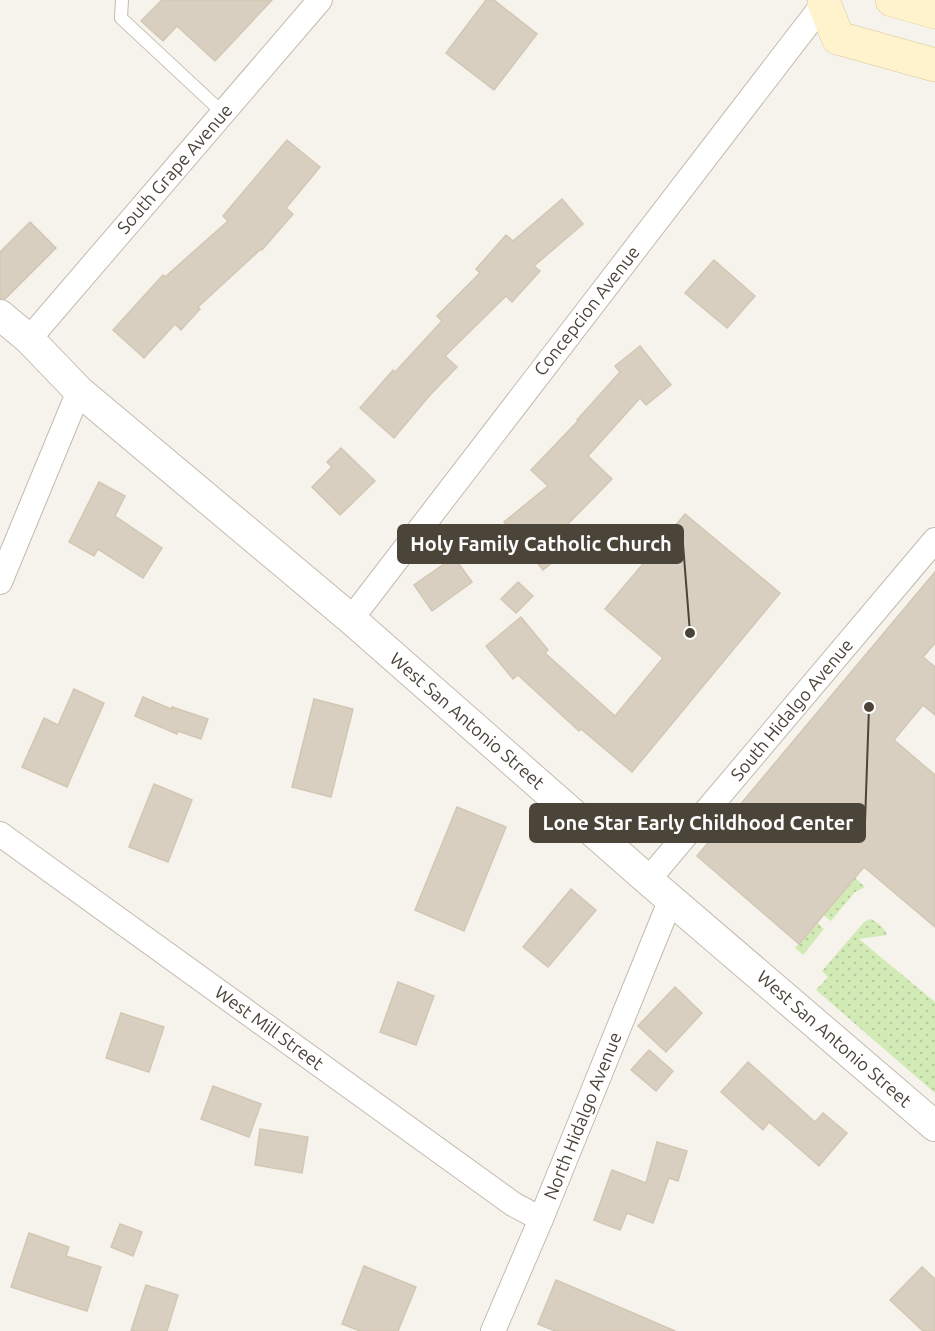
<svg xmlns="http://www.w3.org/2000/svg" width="935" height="1331" viewBox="0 0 935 1331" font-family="Ubuntu,sans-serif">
<defs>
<pattern id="grass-dots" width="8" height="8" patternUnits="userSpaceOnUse" patternTransform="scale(1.5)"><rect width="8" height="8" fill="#d2eab5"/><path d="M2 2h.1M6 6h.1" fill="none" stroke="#b6ca9c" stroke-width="1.8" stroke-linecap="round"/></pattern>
</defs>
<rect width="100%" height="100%" fill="#f6f3ec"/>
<!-- grass -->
<g fill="url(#grass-dots)">
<polygon points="855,878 865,887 855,892 831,921 823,915"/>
<path d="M870,919C876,921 886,929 887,935L859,939L935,1002V1093L816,990L828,977L822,971L864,922Z"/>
<polygon points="817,922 824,929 803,955 795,948"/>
</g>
<!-- building -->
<g fill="#d8cfc1" stroke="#d3c7b4" stroke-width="1.5">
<polygon points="162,0 272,0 215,61 177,26 163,41 141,21"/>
<polygon points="486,0 494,0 537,34 494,90 446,53"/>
<polygon points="287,140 320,167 286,208 293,214 262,250 261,249 198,307 200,309 181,330 175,324 144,358 113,330 163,275 165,277 228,221 223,216"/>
<polygon points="562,199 583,224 534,266 540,271 512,302 506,296 445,356 457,367 430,395 394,438 360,408 393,370 395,372 442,321 437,316 480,273 476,269 506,235 513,241"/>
<polygon points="30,222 56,248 5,299 0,298 0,252"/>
<polygon points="714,260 755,296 727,328 685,293"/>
<polygon points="640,346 671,385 646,405 640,398 588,456 612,479 565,527 578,542 543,570 504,522 548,486 531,470 578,421 577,420 620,372 615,366"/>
<polygon points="341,448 375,481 340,515 312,487 332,467 327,462"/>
<polygon points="99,482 125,496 115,516 162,548 143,578 98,549 94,556 69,542"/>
<polygon points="685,514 780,593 632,772 581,729 579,731 518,675 513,679 486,646 521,617 548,650 545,653 615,716 663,658 605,609"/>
<polygon points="454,557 472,582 432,611 414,585"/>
<polygon points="935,572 935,643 923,657 935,667 935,715 923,705 894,740 935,775 935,927 864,867 799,944 697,856"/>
<polygon points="518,582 533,596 516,613 501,599"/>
<polygon points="74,689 104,703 67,787 22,767 44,718 58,725"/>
<polygon points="143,697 171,709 172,707 208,719 201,739 178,731 177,734 135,716"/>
<polygon points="314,699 353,709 331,797 292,787"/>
<polygon points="154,784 192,800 168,862 129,847"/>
<polygon points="457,807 506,827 464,931 415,910"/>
<polygon points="571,889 596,910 548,967 523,947"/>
<polygon points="398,982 434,996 416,1045 380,1032"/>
<polygon points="675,987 702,1013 666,1052 638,1026"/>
<polygon points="121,1013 164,1027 149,1072 106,1058"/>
<polygon points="649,1050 673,1071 656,1091 631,1070"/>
<polygon points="748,1062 815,1122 823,1113 847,1133 819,1166 769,1122 763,1130 721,1092"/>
<polygon points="213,1086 261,1104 249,1137 201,1119"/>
<polygon points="260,1129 308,1137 302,1173 255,1165"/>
<polygon points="657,1142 687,1151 678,1181 669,1178 653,1223 627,1213 620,1230 594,1220 612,1170 646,1183"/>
<polygon points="120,1224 142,1232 133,1256 111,1247"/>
<polygon points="29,1233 69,1247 66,1256 101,1267 87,1311 51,1300 11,1287"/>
<polygon points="364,1266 416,1287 398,1331 360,1331 342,1324"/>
<polygon points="922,1267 935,1279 935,1331 923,1331 890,1300"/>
<polygon points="556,1280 675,1331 555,1331 538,1324"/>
<polygon points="146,1285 178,1295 167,1331 131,1331"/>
</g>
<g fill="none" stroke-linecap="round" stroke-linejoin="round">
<!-- service casing -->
<g stroke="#c2bbae" stroke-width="14">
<polyline id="service" points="122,0 121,18 223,113"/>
</g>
<!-- minor casing -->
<g stroke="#c2bbae" stroke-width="26">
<g id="minor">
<polyline points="29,339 320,0"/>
<polyline points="0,582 79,391"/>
<polyline points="351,619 824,3"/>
<polyline points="0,834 513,1204 541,1219"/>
<polyline points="648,880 935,540"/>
<polyline points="493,1331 541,1219 671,899"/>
</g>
</g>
<!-- tertiary casing -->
<g stroke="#c2bbae" stroke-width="32">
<polyline id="tertiary" points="0,315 29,339 79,391 351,619 648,880 935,1126"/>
</g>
<!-- secondary casing -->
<g stroke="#d6c79b" stroke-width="34">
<g id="secondary">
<polyline points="892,0 935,12"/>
<polyline points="824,3 838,38 935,65"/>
</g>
</g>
<!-- service -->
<use href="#service" stroke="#fff" stroke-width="12"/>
<!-- minor -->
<use href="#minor" stroke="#fff" stroke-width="24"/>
<!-- tertiary -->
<use href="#tertiary" stroke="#fff" stroke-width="30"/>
<!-- secondary -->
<use href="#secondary" stroke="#fff3cd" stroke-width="33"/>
</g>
<g text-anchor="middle" stroke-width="4.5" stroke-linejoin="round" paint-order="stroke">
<!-- street labels -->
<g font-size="18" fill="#4b4439" stroke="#fff">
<text transform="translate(175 169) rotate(-49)" y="6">South Grape Avenue</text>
<text transform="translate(587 311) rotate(-52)" y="6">Concepcion Avenue</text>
<text transform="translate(792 710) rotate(-50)" y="6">South Hidalgo Avenue</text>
<text transform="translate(467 721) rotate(41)" y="6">West San Antonio Street</text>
<text transform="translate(269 1028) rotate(36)" y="6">West Mill Street</text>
<text transform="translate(834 1039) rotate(41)" y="6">West San Antonio Street</text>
<text transform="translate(583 1116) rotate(-68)" y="6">North Hidalgo Avenue</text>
</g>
</g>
<!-- callouts -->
<path fill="none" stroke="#4b4439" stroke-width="2" d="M690 633L683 544M869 707L865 823"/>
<g fill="#4b4439" stroke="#fff" stroke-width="2">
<circle cx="690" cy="633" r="6"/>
<circle cx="869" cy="707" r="6"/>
</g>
<g fill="#4b4439" stroke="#4b4439" stroke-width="2">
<rect x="398" y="525" width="285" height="38" rx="6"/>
<rect x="530" y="804" width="335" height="38" rx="6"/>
</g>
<g font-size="20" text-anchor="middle" font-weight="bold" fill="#fff">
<text x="541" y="551">Holy Family Catholic Church</text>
<text x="698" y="830">Lone Star Early Childhood Center</text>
</g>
</svg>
